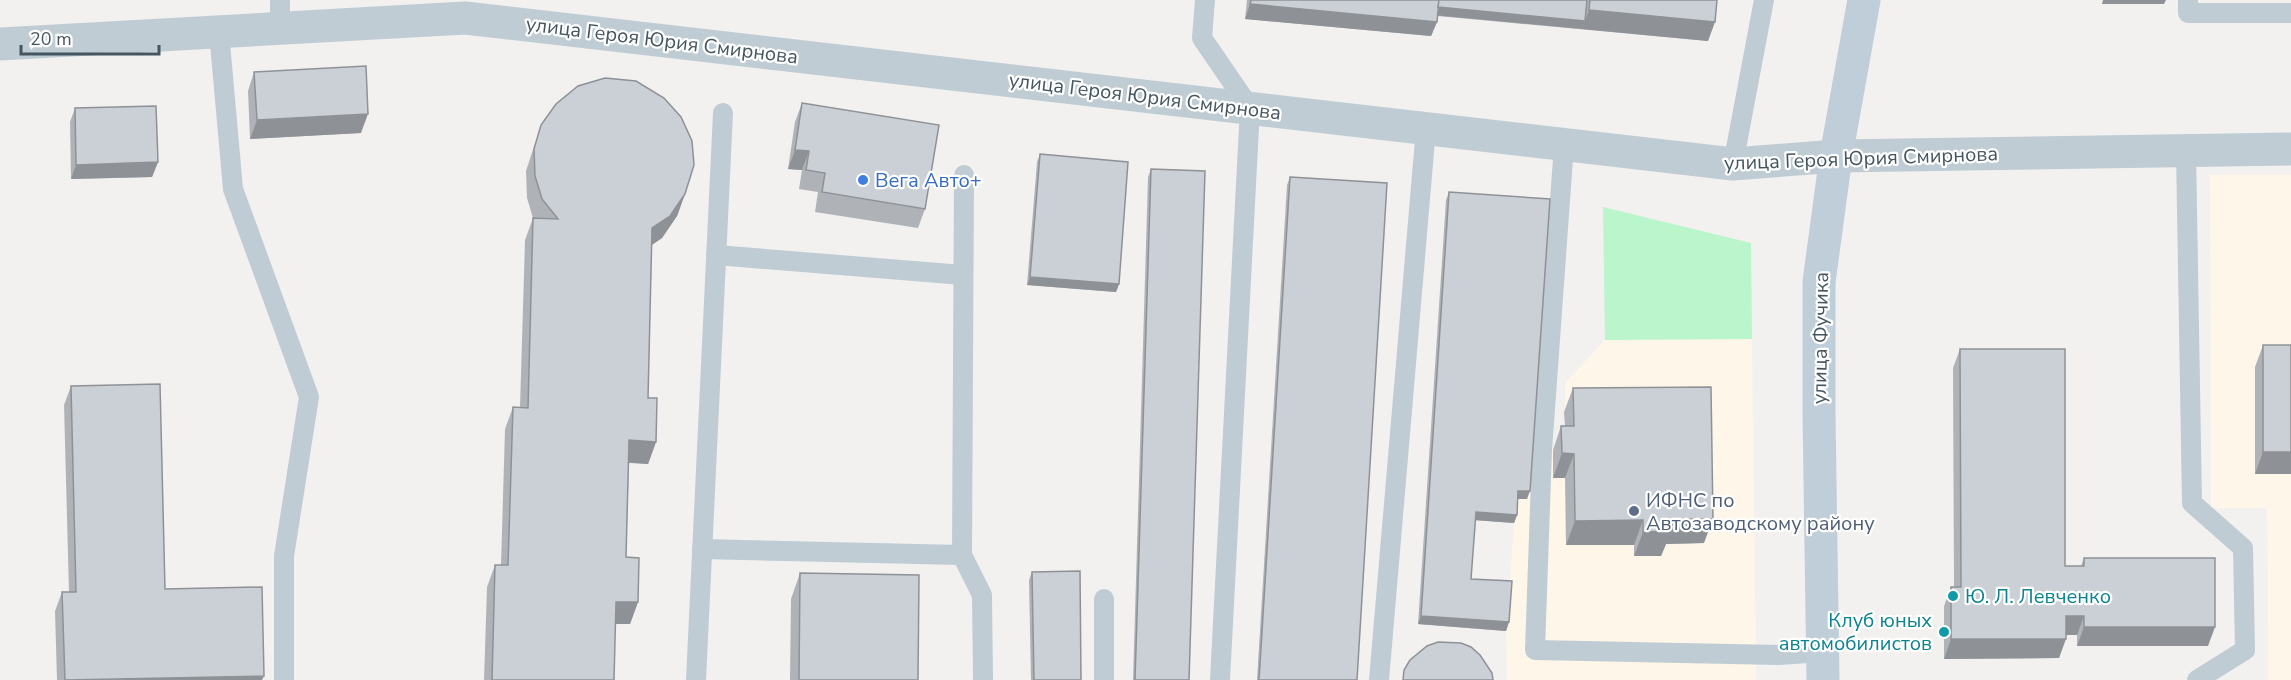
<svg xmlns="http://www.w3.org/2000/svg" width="2291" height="680" viewBox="0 0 2291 680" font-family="'Nunito Sans',sans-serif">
<rect width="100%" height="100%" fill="#f3f0f0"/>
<!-- commercial -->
<g fill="#fef6e8">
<polygon points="2210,175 2291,175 2291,680 2268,680 2267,508 2211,508"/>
<polygon points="1752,339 1756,680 1507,680 1506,631 1516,499 1528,499 1531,449 1565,450 1565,383 1605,340"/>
</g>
<!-- green -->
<polygon fill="#baf5cb" points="1603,207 1751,243 1752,339 1605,340"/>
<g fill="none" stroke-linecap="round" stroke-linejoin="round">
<!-- lane -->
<g stroke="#bfccd3" stroke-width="20">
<polyline points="1205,0 1202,38 1250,108 1220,680"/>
<polyline points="2188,0 2188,13 2291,13"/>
<polyline points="280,28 280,0"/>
<polyline points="219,32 233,189 309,397 284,556 284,680"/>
<polyline points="1564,145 1542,450 1535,650 1779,655 1822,652"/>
<polyline points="2186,151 2192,503 2243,548 2245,650 2197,680"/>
<polyline points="1733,164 1764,0"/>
<polyline points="716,255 963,275"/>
<polyline points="702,549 962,555 982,595 983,680"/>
<polyline points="962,555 964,175"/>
<polyline points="696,680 723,113"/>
<polyline points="1104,680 1104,599"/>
<polyline points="1379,680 1426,128"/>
</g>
<!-- street -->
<polyline stroke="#bfccd3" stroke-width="33" points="0,44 465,18 1733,164 1836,156 2291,149"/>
<!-- secondary -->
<polyline stroke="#bfced9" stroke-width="33" points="1823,680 1819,414 1819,282 1836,156 1864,0"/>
</g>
<!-- wall -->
<g fill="#afb3b8">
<polygon points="1247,0 1717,0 1708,41 1437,16 1437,22 1431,36 1245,19"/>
<polygon points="254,72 361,133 250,139 248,91"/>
<polygon points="802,103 925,209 918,228 815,212 818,192 799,189 802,170 788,169 795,122"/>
<polygon points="75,108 158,162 152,177 71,179 70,122"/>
<polygon points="541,125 685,194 677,216 662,238 652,245 648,398 656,442 648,464 629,463 626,557 638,602 630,624 615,624 614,680 484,680 487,587 495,565 501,565 505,429 513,407 520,407 525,240 533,218 527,198 526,171"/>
<polygon points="1040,154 1119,284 1116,292 1027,285 1037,162"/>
<polygon points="1151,169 1189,680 1133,680 1148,177"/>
<polygon points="1290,177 1357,680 1257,680 1287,185"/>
<polygon points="1449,192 1527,499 1518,499 1517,515 1514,523 1475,520 1471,579 1509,622 1506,631 1418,624 1446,200"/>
<polygon points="2263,345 2291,474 2255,474 2255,367"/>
<polygon points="1960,349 2065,566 2081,566 2084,558 2208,646 2077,646 2077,635 2066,635 2059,658 1944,659 1944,606 1951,587 1954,587 1953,368"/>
<polygon points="71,386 165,589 262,680 57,680 55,611 62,592 69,592 64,405"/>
<polygon points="1573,388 1704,543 1666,544 1661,556 1634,556 1634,545 1566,545 1565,478 1553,478 1553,450 1561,426 1565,426 1564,412"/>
<polygon points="1032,572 1081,680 1031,680 1029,580"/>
<polygon points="800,573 918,680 790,680 791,599"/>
</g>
<!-- shaded-wall -->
<g fill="#8e9296">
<polygon points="2103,0 2166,0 2164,4 2102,4"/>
<polygon points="1250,4 1437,22 1431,36 1245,19"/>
<polygon points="1436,7 1585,21 1582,29 1433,15"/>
<polygon points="1589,10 1715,22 1708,41 1582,29"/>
<polygon points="368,114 361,133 250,139 257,120"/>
<polygon points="795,150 809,151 802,170 788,169"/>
<polygon points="158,162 152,177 71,179 76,165"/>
<polygon points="685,194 677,216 662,238 644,250 652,228"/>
<polygon points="1030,277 1119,284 1116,292 1027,285"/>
<polygon points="629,440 656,442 648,464 621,462"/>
<polygon points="2263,452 2291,452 2291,474 2255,474"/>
<polygon points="1562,453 1574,454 1565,478 1553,478"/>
<polygon points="1518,491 1530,491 1527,499 1516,499"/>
<polygon points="1476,512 1517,515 1514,523 1473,520"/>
<polygon points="1670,519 1713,519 1704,543 1666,544 1661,556 1634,556 1643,532"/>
<polygon points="1643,520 1634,545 1566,545 1575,521"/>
<polygon points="616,602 638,602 630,624 608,624"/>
<polygon points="1421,616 1509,622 1506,631 1418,624"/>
<polygon points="2066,616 2084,616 2077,635 2059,635"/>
<polygon points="2084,627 2215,627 2208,646 2077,646"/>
<polygon points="1951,639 2066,639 2059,658 1944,659"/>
<polygon points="264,676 262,680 82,680"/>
</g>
<!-- building -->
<g fill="#cbd0d6" stroke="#8e9296" stroke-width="1.5">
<polygon points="1251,0 1439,0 1437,22 1250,4"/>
<polygon points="1439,0 1587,0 1585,21 1438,7"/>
<polygon points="1590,0 1717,0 1715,22 1589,10"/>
<polygon points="366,66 368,114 257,120 254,72"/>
<polygon points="605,78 636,81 664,98 681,117 692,141 694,165 685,194 670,216 652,228 648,398 657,398 656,442 629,440 626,557 639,558 638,602 616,602 614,680 492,680 495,565 508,565 513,407 528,408 533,218 558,219 542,199 535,176 534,149 541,125 556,104 578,86"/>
<polygon points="802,103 939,125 925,209 822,192 825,173 806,170 809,151 795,150"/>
<polygon points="156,106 158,162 76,165 75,108"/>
<polygon points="1040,154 1128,162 1119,284 1030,277"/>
<polygon points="1151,169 1205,171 1189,680 1135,680"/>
<polygon points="1290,177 1387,183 1357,680 1259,680"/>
<polygon points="1449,192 1550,199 1530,491 1518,491 1517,515 1476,512 1471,579 1512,581 1509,622 1421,616"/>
<rect x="2263" y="345" width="28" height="107"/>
<polygon points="1960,349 2065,349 2065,566 2084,566 2084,558 2215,558 2215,627 2084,627 2084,616 2066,616 2066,639 1951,639 1951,587 1961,587 1961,584"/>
<polygon points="160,384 165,589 262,587 264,676 65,680 62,592 76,592 71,386"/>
<polygon points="1711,387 1713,519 1670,519 1670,531 1643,532 1643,520 1575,521 1574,454 1562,453 1561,426 1574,426 1573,388"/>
<polygon points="1080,571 1081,680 1034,680 1032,572"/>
<polygon points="800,573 919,575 918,680 799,680"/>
<polygon points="1438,642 1461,643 1471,647 1480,655 1492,673 1493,680 1403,680 1404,670 1410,660 1427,646"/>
</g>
<!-- markers -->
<circle fill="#3f7fe0" stroke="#fff" stroke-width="2" cx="863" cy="180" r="6"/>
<circle fill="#5c6f8a" stroke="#fff" stroke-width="2" cx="1634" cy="511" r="6"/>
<g fill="#0f9aa8" stroke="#fff" stroke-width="2">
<circle cx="1953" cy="596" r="6"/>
<circle cx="1944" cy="632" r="6"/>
</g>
<g text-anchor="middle" stroke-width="4.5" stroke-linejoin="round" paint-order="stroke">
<!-- street labels -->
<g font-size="20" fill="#465660" stroke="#fff">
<text transform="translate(662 40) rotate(7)" y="7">улица Героя Юрия Смирнова</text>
<text transform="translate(1145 96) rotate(7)" y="7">улица Героя Юрия Смирнова</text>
<text transform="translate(1861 158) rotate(-2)" y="7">улица Героя Юрия Смирнова</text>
<text transform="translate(1820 338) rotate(-89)" y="7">улица Фучика</text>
</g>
<!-- shop labels -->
<g font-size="20" fill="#366cbe" stroke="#fff" text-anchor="start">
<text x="875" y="187">Вега Авто+</text>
</g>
<!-- service labels -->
<g font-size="20" fill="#4e5e75" stroke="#fff" text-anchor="start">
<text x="1646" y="507">ИФНС по<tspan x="1646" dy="23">Автозаводскому району</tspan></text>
</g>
<!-- culture labels -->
<g font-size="20" fill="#0d838f" stroke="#fff" text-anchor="start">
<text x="1965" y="603">Ю. Л. Левченко</text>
<text x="1932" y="627" text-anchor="end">Клуб юных<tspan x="1932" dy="23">автомобилистов</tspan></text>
</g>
</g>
<!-- scale -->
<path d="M21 45v9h138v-9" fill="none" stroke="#465660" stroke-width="3"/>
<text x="30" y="45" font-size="18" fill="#465660" stroke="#ffffff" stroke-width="4.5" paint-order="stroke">20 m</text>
</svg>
